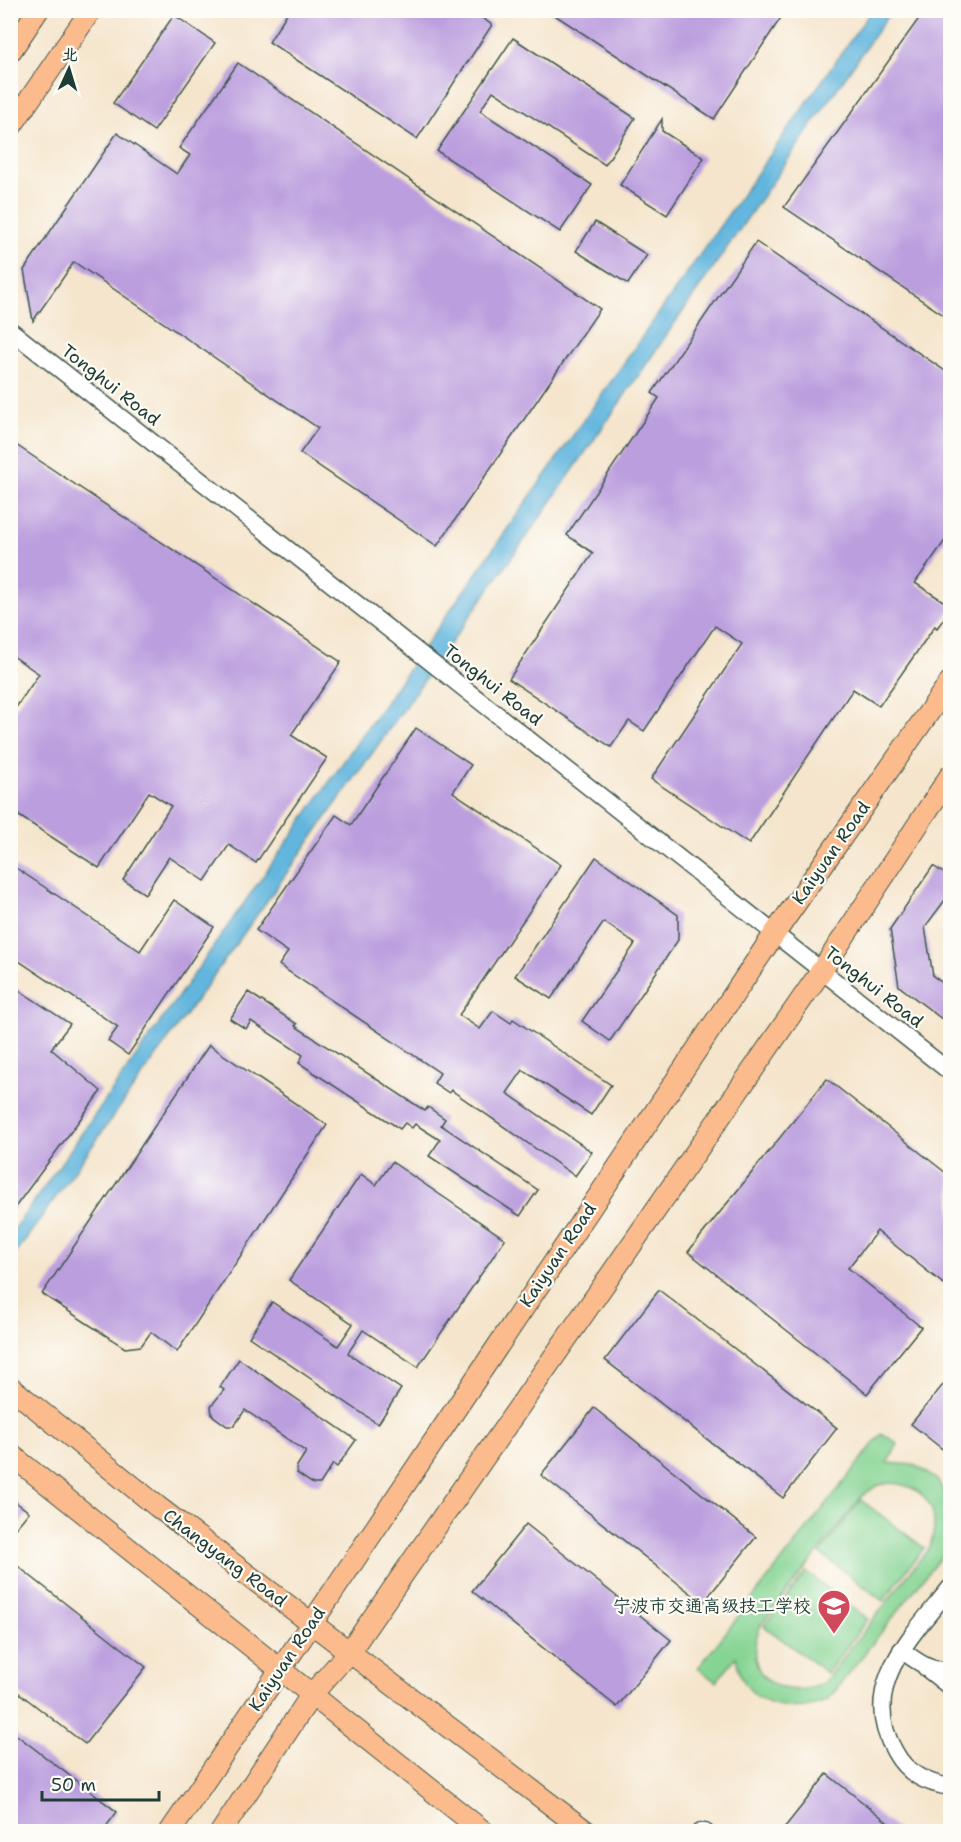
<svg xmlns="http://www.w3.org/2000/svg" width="961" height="1842" viewBox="0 0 961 1842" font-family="'Shantell Sans','LXGW WenKai TC',sans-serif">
<rect width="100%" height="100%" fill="#fdfcf7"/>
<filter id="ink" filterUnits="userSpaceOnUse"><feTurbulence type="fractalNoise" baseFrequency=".0167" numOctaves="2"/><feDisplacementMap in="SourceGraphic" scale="12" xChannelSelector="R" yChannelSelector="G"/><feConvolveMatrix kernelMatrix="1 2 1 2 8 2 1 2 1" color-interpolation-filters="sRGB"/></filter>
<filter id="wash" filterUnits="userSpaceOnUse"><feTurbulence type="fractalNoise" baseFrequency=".008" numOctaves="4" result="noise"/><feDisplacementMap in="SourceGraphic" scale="24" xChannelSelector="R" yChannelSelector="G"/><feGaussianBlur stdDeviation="1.35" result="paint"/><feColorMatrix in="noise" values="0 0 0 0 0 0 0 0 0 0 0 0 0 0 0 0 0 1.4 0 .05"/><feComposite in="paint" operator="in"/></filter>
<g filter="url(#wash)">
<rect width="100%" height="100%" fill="#f5e5cc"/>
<!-- green -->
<g fill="#85d493" stroke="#528864" stroke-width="1.5" fill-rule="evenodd">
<path d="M882,1433L898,1444L887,1463L915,1465L937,1480L945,1492L948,1505L950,1520L947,1542L943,1554L828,1700C801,1713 760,1710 743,1680C738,1673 738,1665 736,1657L716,1682L698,1668ZM892,1483C929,1487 942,1514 929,1548L825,1681C805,1696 766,1692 757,1665C752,1651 755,1638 761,1625L862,1496L878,1485Z"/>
<polygon points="861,1500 924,1548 883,1601 820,1553"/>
<polygon points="806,1572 868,1619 827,1673 764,1626"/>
</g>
<!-- water -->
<polygon fill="#62b6de" stroke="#407a89" stroke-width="1.5" points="871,11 891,11 537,522 11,1260 11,1234 475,575"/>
<g id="blocks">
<!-- building -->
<g fill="#bb9ede">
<polygon points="289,10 471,10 492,25 417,139 269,42"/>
<polygon points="547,10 786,10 714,119"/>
<polygon points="925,10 936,10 951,20 951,320 784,207"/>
<polygon points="174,15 215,43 154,131 113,103"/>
<polygon points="513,38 635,118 605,165 493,91 480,111 592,185 560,232 437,151"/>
<polygon points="238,63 600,309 437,546 300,453 318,428 74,262 33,321 24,270 117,133 177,174 190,155 179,148"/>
<polygon points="662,119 662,131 704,158 667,215 620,185"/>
<polygon points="595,222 647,255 628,284 576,251"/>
<polygon points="756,242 951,375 951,532 915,583 951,606 951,609 937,628 935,626 879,706 853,689 749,844 651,779 742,644 715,626 644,731 629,721 611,747 509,679 593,553 567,535 659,398 652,393"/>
<polygon points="10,441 341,662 291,735 327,758 256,863 229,845 205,881 169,857 145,894 123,880 171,806 149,792 99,868 10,810 10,716 39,674 10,654"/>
<polygon points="416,728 471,765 453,792 561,865 459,1015 480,1029 493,1011 511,1023 513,1019 611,1085 591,1115 523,1070 507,1093 592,1152 575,1176 451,1090 449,1093 434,1083 440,1073 279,965 288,952 256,930 336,815 351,825"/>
<polygon points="596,857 678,915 678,940 610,1041 582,1021 635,944 604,922 551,999 515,976"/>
<polygon points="10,864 140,951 174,900 214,927 128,1055 108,1041 118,1027 10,955"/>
<polygon points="933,866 951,878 951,892 925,927 933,976 951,989 951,1026 899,986 890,929"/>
<polygon points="10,984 70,1024 51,1049 101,1091 10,1214"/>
<polygon points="248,992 297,1024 295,1026 425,1111 428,1107 445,1119 441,1125 538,1190 520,1216 429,1156 440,1140 415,1124 412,1128 405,1123 400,1129 299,1063 303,1055 251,1021 246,1029 230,1019"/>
<polygon points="209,1045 327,1125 177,1352 151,1332 141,1346 125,1348 42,1294"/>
<polygon points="827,1079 951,1177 951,1290 877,1231 848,1268 921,1327 867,1394 688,1252"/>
<polygon points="392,1162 505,1239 418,1367 363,1330 348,1353 401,1389 378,1424 249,1337 272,1302 338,1346 353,1324 289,1280 361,1174 376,1185"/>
<polygon points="659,1290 837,1428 783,1498 605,1360"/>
<polygon points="239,1359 356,1440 337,1467 333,1464 320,1484 313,1484 297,1473 297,1466 306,1452 245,1410 234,1426 227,1426 212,1415 211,1406 224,1390 220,1387"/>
<polygon points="951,1375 951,1456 911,1424"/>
<polygon points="594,1408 756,1537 703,1603 541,1475"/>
<polygon points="10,1498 29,1512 10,1535"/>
<polygon points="526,1524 671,1640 617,1707 472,1591"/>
<polygon points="10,1560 146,1667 85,1744 10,1686"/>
<polygon points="10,1730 117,1812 102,1832 10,1832"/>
<polygon points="827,1774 900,1832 781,1832"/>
</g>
</g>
</g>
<g filter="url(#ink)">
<use href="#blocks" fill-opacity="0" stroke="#3f564b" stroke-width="1.5"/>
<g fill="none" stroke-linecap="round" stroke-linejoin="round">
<!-- minor casing -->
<g stroke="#3f564b" stroke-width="19">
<g id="minor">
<polyline points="10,330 950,1072"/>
<path d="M950,1588C912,1636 857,1687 895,1752C907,1774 926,1783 950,1787"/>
<path d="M901,1650C917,1661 930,1673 950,1669"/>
<polyline points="926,1668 950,1687"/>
<polyline points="701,1832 705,1832"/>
</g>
</g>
<!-- major casing -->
<g stroke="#3f564b" stroke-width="23">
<g id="major">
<polyline points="10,52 38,10"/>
<polyline points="10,128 91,10"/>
<polyline points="10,1387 158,1507 587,1832"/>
<polyline points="10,1454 484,1832"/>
<polyline points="170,1832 312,1623 775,933 950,682"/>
<polyline points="221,1832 312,1694 350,1651 822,970 950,776"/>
</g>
</g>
<!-- minor -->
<use href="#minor" stroke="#fff" stroke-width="16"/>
<!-- major -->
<use href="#major" stroke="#fbbb8d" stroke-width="21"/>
</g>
</g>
<!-- icons -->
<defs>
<g id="university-pin" transform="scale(1.725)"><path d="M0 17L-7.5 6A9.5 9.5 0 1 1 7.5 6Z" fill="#d1495b" stroke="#fdfcf7"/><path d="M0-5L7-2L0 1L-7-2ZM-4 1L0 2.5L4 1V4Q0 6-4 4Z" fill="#fff"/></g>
</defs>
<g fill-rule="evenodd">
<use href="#university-pin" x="834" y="1606"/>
</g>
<g text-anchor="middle" stroke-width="4.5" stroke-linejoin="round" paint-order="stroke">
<!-- street labels -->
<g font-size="18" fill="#1f3d34" stroke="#fdfcf7">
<text transform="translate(111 385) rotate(38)" y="6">Tonghui Road</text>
<text transform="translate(493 685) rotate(38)" y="6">Tonghui Road</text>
<text transform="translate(831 853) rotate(-55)" y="6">Kaiyuan Road</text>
<text transform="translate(874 987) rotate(38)" y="6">Tonghui Road</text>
<text transform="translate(558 1255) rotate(-56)" y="6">Kaiyuan Road</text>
<text transform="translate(225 1558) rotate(37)" y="6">Changyang Road</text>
<text transform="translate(287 1659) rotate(-56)" y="6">Kaiyuan Road</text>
</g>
<!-- poi labels -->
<g font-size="18" fill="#1f3d34" stroke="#fdfcf7" text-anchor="end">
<text x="811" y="1612">宁波市交通高级技工学校</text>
</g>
</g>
<!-- margin -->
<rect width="961" height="1842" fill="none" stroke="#fdfcf7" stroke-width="36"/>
<!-- north arrow -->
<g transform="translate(69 69) rotate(4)" stroke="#fdfcf7" stroke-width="4.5" paint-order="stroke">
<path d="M0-4.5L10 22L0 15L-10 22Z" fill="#1f3d34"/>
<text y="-9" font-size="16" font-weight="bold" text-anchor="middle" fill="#1f3d34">北</text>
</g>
<!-- scale -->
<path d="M42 1791v9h117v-9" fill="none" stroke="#1f3d34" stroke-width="3"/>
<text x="51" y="1791" font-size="18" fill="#1f3d34" stroke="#fdfcf7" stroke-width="4.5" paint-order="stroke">50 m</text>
</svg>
